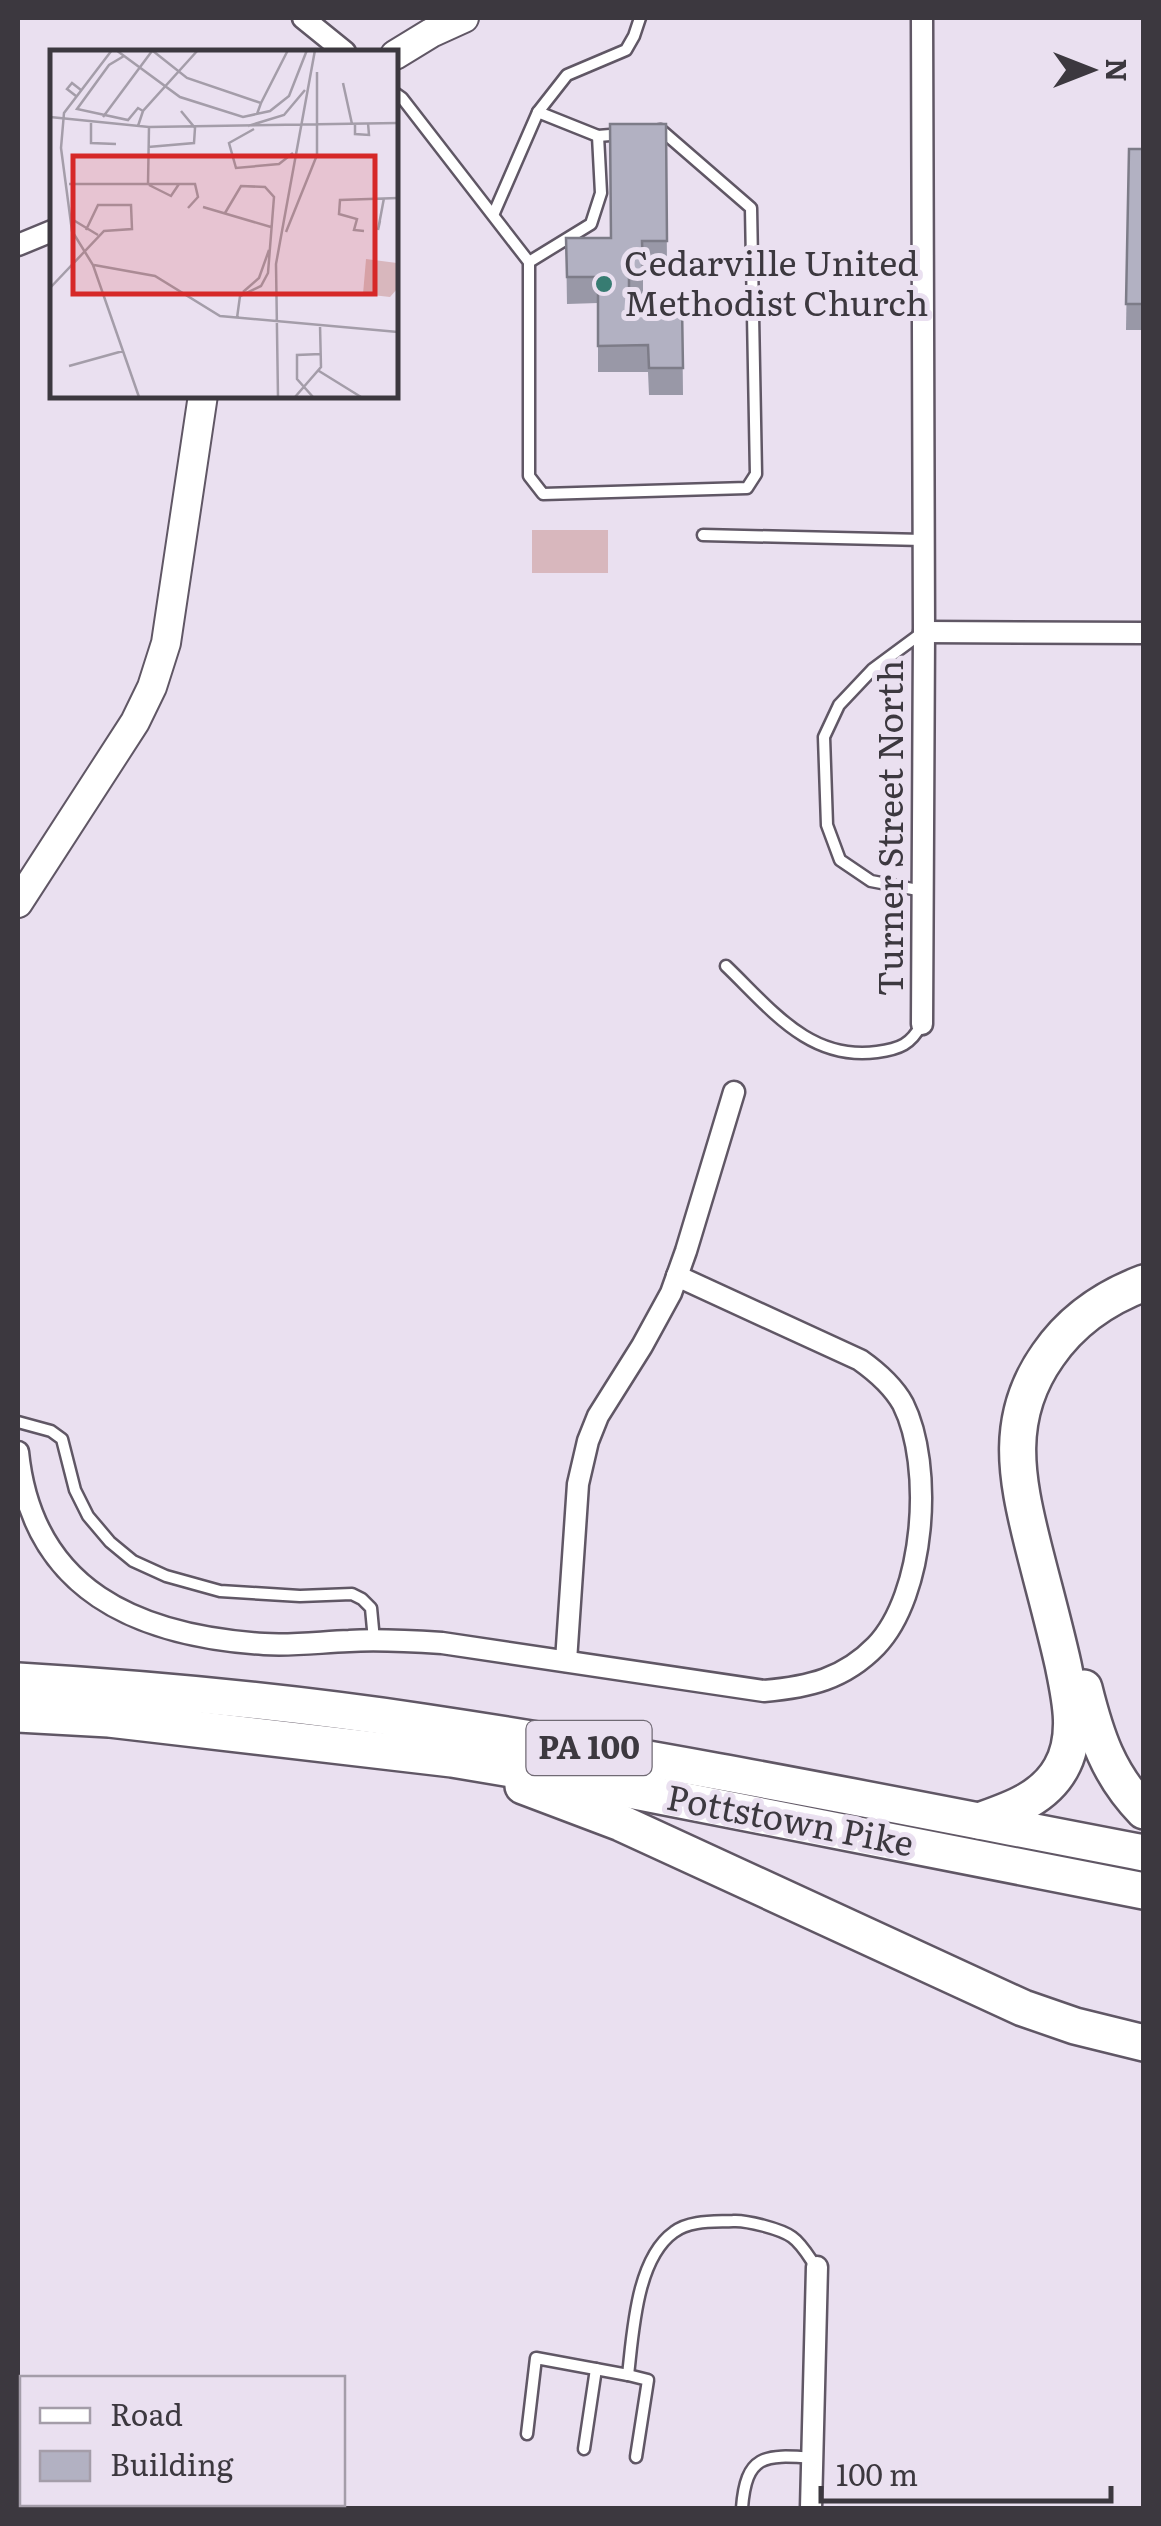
<svg xmlns="http://www.w3.org/2000/svg" width="1161" height="2526" viewBox="0 0 1161 2526" font-family="Literata,serif">
<rect width="100%" height="100%" fill="#eae0f0"/>
<!-- green -->
<g fill="#d8b7bd">
<rect x="532" y="530" width="76" height="43"/>
<polygon points="18,2434 22,2435 22,2504 311,2504 310,2508 18,2508"/>
</g>
<g fill="none" stroke-linecap="round" stroke-linejoin="round">
<!-- lane casing -->
<g stroke="#605765" stroke-width="15">
<g id="lane">
<polyline points="395,93 402,98 529,262 529,476 543,494 747,488 756,474 751,208 661,130 654,131"/>
<polyline points="538,112 598,136 622,134"/>
<polyline points="494,213 538,112 567,75 626,50 634,36 640,18"/>
<polyline points="529,262 591,224 601,193 598,136"/>
<polyline points="703,535 923,540"/>
<polyline points="923,891 871,881 840,860 827,825 824,737 839,705 873,669 923,632"/>
<path d="M726,966C771,1009 809,1061 877,1052C900,1049 911,1044 921,1025"/>
<polyline points="18,1422 51,1431 62,1439 75,1490 88,1516 110,1542 133,1561 166,1576 220,1591 300,1596 352,1594 362,1599 371,1608 374,1640"/>
<polyline points="628,2375 648,2380 636,2457"/>
<path d="M527,2434L536,2358L628,2375C633,2333 636,2259 674,2232C690,2220 714,2222 733,2221C746,2220 781,2229 792,2237C802,2244 809,2257 816,2267"/>
<polyline points="584,2449 596,2369"/>
<path d="M742,2508C746,2455 764,2454 812,2458"/>
</g>
</g>
<!-- street casing -->
<g stroke="#605765" stroke-width="25">
<g id="street">
<polyline points="303,18 345,52"/>
<polyline points="922,18 924,632 922,1024"/>
<polyline points="18,245 52,231"/>
<polyline points="924,632 1144,633"/>
<path d="M18,1452C32,1591 138,1636 264,1644C293,1646 321,1642 349,1641C380,1639 411,1641 442,1643L764,1691C809,1687 844,1679 876,1646C925,1595 934,1466 903,1404C893,1386 877,1372 860,1360L677,1276"/>
<polyline points="566,1661 578,1484 588,1441 598,1416 642,1346 671,1293 686,1251 734,1092"/>
<polyline points="811,2508 817,2267"/>
</g>
</g>
<!-- secondary casing -->
<g stroke="#605765" stroke-width="32">
<g id="secondary">
<polyline points="395,55 431,33 464,18"/>
<polyline points="18,903 135,722 152,687 166,643 203,395"/>
</g>
</g>
<!-- highway casing -->
<g stroke="#605765" stroke-width="40">
<g id="highway">
<path d="M18,1681C153,1689 289,1702 423,1722C664,1758 904,1807 1144,1853"/>
<path d="M1084,1688C1096,1736 1108,1774 1144,1811"/>
<polyline points="18,1714 109,1719 452,1759 589,1782 1144,1891"/>
<polyline points="523,1786 621,1823 1023,2008 1075,2026 1144,2043"/>
<path d="M979,1821C1010,1810 1044,1799 1061,1768C1079,1736 1070,1698 1063,1664C1054,1624 1043,1585 1033,1545C1016,1477 1004,1417 1048,1355C1072,1320 1104,1298 1144,1283"/>
</g>
</g>
<!-- lane -->
<use href="#lane" stroke="#fff" stroke-width="10"/>
<!-- street -->
<use href="#street" stroke="#fff" stroke-width="20"/>
<!-- secondary -->
<use href="#secondary" stroke="#fff" stroke-width="28"/>
<!-- highway -->
<use href="#highway" stroke="#fff" stroke-width="35"/>
</g>
<!-- wall -->
<g fill="#9998a7">
<polygon points="666,124 667,268 643,268 643,300 629,300 629,306 682,306 683,395 649,395 648,372 598,372 598,303 567,304 566,238 611,238"/>
<polygon points="1129,149 1144,149 1144,330 1126,330"/>
</g>
<!-- building -->
<g fill="#b2b1c2" stroke="#7d7c88" stroke-width="2.5">
<polygon points="610,124 666,124 667,241 642,241 643,273 629,273 629,306 682,306 683,368 649,368 648,345 598,346 598,277 567,277 566,238 611,238"/>
<polygon points="1129,149 1144,149 1144,304 1126,304"/>
</g>
<!-- markers -->
<circle fill="#377c72" stroke="#eae0f0" stroke-width="4" cx="604" cy="284" r="10"/>
<g text-anchor="middle" stroke-width="10" stroke-linejoin="round" paint-order="stroke">
<!-- shield labels -->
<rect fill="#eae0f0" stroke="#706a74" stroke-width="2.5" x="526.5" y="1721" width="125" height="54" rx="8"/>
<g font-size="32" font-weight="bold" fill="#3c383f">
<text x="589" y="1759">PA 100</text>
</g>
<!-- poi labels -->
<g font-size="35" fill="#3c383f" stroke="#eae0f0" text-anchor="start">
<text x="624" y="276">Cedarville United<tspan x="624" dy="40">Methodist Church</tspan></text>
</g>
<!-- street labels -->
<g font-size="35" fill="#3c383f" stroke="#eae0f0">
<text transform="translate(891 828) rotate(-90)" y="12">Turner Street North</text>
<text transform="translate(790 1821) rotate(11)" y="12">Pottstown Pike</text>
</g>
</g>
<!-- overview -->
<g transform="translate(50 50)">
<rect width="348" height="348" fill="#eae0f0"/>
<path d="M316,209L347,213V239L340,247L313,244Z" fill="#d8b7bd"/>
<path fill="none" stroke="#a49da9" stroke-width="2.5" d="M62,0L14,63L11,98L22,181L43,215L89,347M66,0L130,47L193,67L220,61L239,46L257,0M103,1L137,28L211,53L207,64M74,6L59,15L27,59L78,70L88,58L93,61M293,33L302,74M26,46L17,39L22,33L31,40M211,53L238,0M0,67L99,77L348,73M53,67L102,1M41,73V93L66,94M305,74V84L319,85L318,73M88,76L93,61L148,0M198,76L234,65L255,40M204,79L179,93L186,118L229,114L243,103M98,97L144,93L145,78L131,61M19,134H145L148,147L138,158M98,134L99,77M99,135L121,146L129,134M153,157L221,177M175,163L191,136L215,137L224,147L218,223L211,236L190,246L187,268M20,168L48,185M330,171L328,180L334,148M314,181L304,180L307,169L289,164L290,150L348,148M236,182L267,105V22M44,215L105,226L170,266L348,282M0,238L54,181L82,179L81,155H48L36,180M193,242L209,228L219,200M19,316L73,301M269,321L311,347M228,347L226,214L265,0M245,347L271,317L270,275M263,347L247,329V305L271,304"/>
<path fill="#d62828" fill-opacity="0.15" stroke="#d62828" stroke-width="5" d="M23,106H325V244H23Z"/>
<rect width="348" height="348" fill="none" stroke="#3c383f" stroke-width="5"/>
</g>
<!-- border -->
<rect width="1161" height="2526" fill="none" stroke="#3c383f" stroke-width="40"/>
<!-- legend -->
<rect x="20" y="2376" width="325" height="130" fill="#eae0f0" stroke="#a49da9" stroke-width="2.5"/>
<rect x="40" y="2408" width="50" height="15" fill="#ffffff" stroke="#a49da9" stroke-width="2.5"/>
<text x="110" y="2426" font-size="30" fill="#3c383f">Road</text>
<rect x="40" y="2451" width="50" height="30" fill="#b2b1c2" stroke="#a49da9" stroke-width="2.5"/>
<text x="110" y="2476" font-size="30" fill="#3c383f">Building</text>
<!-- north arrow -->
<g transform="translate(1091 70) rotate(90)" stroke="#eae0f0" stroke-width="8" paint-order="stroke">
<path d="M0-8L18 38L0 25L-18 38Z" fill="#3c383f"/>
<text y="-15" font-size="28" font-weight="bold" text-anchor="middle" fill="#3c383f">N</text>
</g>
<!-- scale -->
<path d="M821 2486v15h290v-15" fill="none" stroke="#3c383f" stroke-width="5"/>
<text x="836" y="2486" font-size="30" fill="#3c383f" stroke="#eae0f0" stroke-width="8" paint-order="stroke">100 m</text>
</svg>
